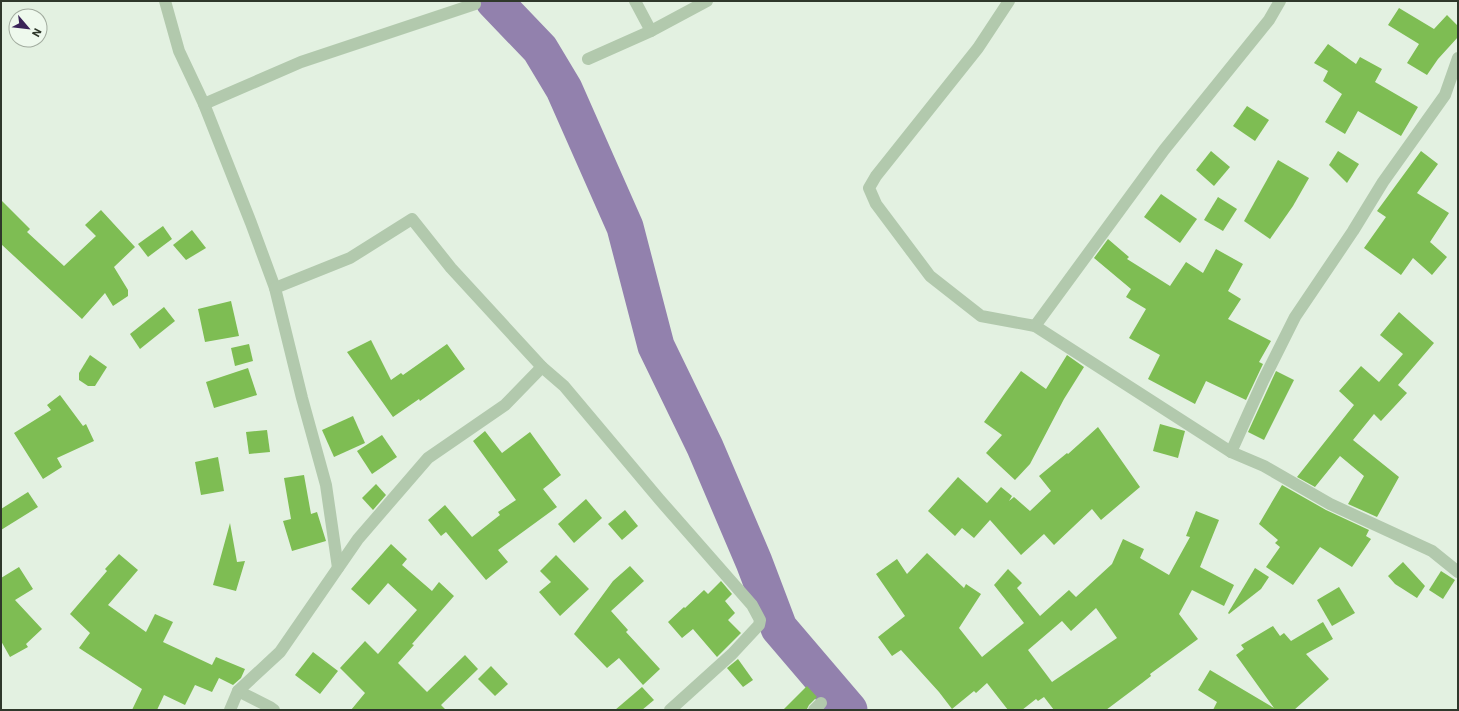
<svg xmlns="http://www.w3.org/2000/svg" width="1459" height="711" viewBox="0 0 1459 711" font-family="'IBM Plex Sans',sans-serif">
<rect width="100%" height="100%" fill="#e3f1e1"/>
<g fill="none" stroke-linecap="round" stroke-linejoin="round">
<!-- river -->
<polyline stroke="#9281ad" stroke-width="37" points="494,1 540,49 564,89 625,227 656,346 705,447 754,562 779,628 849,710"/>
</g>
<!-- building -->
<g fill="#7ebd53" fill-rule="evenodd">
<polygon points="1399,8 1434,29 1447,15 1458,26 1458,37 1438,59 1427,75 1407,63 1419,44 1388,25"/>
<polygon points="1328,44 1356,64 1360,57 1382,69 1375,82 1418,107 1401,136 1358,111 1345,134 1325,122 1342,94 1323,81 1328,71 1314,63"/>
<polygon points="1247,106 1269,120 1255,141 1233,126"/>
<polygon points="1211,151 1230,167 1214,186 1196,170"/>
<polygon points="1338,151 1359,164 1347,183 1329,165"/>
<polygon points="1421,151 1438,164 1417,193 1449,213 1430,242 1447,257 1432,275 1413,258 1401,275 1364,248 1386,217 1377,211"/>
<polygon points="1278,160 1309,178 1293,206 1270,239 1244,221"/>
<polygon points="1161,194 1197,219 1180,243 1144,217"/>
<polygon points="1218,197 1237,209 1223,231 1204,220"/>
<polygon points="1,200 30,229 27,232 64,266 96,236 85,225 101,210 135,247 114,267 128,290 128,296 113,306 105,293 82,319 1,244"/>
<polygon points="163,226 172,239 148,257 138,244"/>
<polygon points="192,230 206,248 186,260 173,245"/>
<polygon points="1108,239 1129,257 1127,259 1170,286 1186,262 1203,273 1216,249 1243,264 1228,291 1241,299 1228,319 1271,341 1259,362 1263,364 1246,400 1206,381 1195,404 1148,379 1160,355 1129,338 1146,309 1126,297 1131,289 1094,258"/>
<polygon points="231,301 239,336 205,342 198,309"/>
<polygon points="164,307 175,321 140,349 130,334"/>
<polygon points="1399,312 1434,343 1398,385 1407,393 1381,421 1374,414 1353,440 1399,477 1377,517 1348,504 1364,476 1340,456 1315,487 1297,477 1354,405 1339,391 1361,366 1379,382 1403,354 1380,335"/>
<polygon points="371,340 391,380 401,373 403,375 447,344 465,369 420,401 419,399 393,417 347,352"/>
<polygon points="249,344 253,361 235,366 231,348"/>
<polygon points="90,355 107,367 95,386 88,386 79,380 79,373"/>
<polygon points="1067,355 1084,367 1064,399 1030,464 1015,480 986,453 1002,435 984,422 1021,371 1046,389"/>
<polygon points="248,368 257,395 214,408 206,382"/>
<polygon points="1276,371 1294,380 1264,440 1248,432"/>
<polygon points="60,395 83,426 86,424 94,441 57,458 62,467 43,479 14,433 51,410 47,405"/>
<polygon points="353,416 365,443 334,457 322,430"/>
<polygon points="1160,424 1185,431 1178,458 1153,451"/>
<polygon points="1098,427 1140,487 1101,520 1092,509 1054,545 1044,534 1021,555 990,520 974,538 962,528 955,536 928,511 958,477 987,503 1001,487 1012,496 1009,501 1014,497 1030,511 1051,491 1039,476 1067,453 1068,454"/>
<polygon points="267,430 270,452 249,454 246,432"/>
<polygon points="485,431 502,453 530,432 561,475 543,489 557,507 498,550 508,562 486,580 446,532 441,536 428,520 445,505 472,537 500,515 498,512 516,500 473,441"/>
<polygon points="382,435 397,457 372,474 357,451"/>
<polygon points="218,457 224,491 201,495 195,462"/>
<polygon points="304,475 311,514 317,512 326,541 292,551 283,521 291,519 284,478"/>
<polygon points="376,484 386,495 373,510 362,498"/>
<polygon points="1282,485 1326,510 1369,530 1366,536 1371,539 1352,567 1320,547 1293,585 1266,567 1280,547 1275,543 1278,540 1259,524"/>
<polygon points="28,492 38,507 1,530 1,509"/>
<polygon points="586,499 602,518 574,543 558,524"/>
<polygon points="625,510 638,526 622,540 608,524"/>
<path d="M1196,511L1219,520L1200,567L1234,585L1224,606L1192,590L1179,614L1198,639L1150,674L1151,676L1142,683L1106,710H1054L1044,697L1038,701L1036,699L1022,710H1008L987,683L976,693L974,691L952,709L939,692L901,650L892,656L878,637L905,616L876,574L897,559L907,574L927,553L964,588L966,584L981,594L959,628L982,657L1024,623L994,585L1008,569L1022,583L1017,588L1040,616L1069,590L1076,597L1112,564L1123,539L1144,549L1140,558L1169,575L1190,537L1186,536ZM1096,608L1117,638L1052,682L1028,650L1062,621L1071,631Z"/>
<polygon points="230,523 237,562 245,561 236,591 213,585"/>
<polygon points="391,544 407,559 402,565 432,591 439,582 454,596 412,644 414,645 398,663 427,692 465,655 478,669 441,705 446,710 351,710 365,693 340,668 365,641 378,654 417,610 388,583 369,605 351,589"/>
<polygon points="119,554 138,570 108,605 146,632 155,614 173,622 163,642 212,665 216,657 245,669 241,678 233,685 219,678 212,692 195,685 185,705 164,695 157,710 132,710 142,689 79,648 90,633 70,614 107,571 105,569"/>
<polygon points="556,555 589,589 560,616 539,592 551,582 540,571"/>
<polygon points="1403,562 1425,586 1417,598 1395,584 1388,576"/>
<polygon points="630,566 644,581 611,611 628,630 626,632 660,669 643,685 619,658 607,668 574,634 613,581"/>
<polygon points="19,567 33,589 15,600 42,629 26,644 28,647 10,657 1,641 1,578"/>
<polygon points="1255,568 1269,577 1261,589 1229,614 1228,613"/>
<polygon points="1441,571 1455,580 1443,599 1429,590"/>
<polygon points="721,581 732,594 725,601 735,613 728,620 741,633 717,657 693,629 682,638 668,622 684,607 685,608 704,590 708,594"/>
<polygon points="1339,587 1355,613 1332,626 1317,600"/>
<polygon points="1323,622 1333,639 1306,654 1329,679 1294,710 1213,710 1217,702 1198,690 1210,670 1274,708 1236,655 1244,649 1241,645 1273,626 1280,636 1284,633 1291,641"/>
<polygon points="313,652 338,671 320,694 295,675"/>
<polygon points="738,659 753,680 743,687 727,668"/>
<polygon points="491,666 508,684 495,696 478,679"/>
<polygon points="807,686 817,697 809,705 807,709 805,710 783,710"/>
<polygon points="642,687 654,700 642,710 615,710"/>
</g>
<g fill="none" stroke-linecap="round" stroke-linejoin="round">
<!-- minor -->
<g stroke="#b2c9ad" stroke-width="12">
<polyline points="165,1 179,51 204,104 251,223 275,288 302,398 326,485 338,568"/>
<polyline points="635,1 651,31"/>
<polyline points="1009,1 978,48 876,176 869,188 876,204 930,276 981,316 1035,326 1231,452 1264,466 1330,504 1432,551 1458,572"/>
<polyline points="588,59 651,31 707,1"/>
<polyline points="204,104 301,62 475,4"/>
<polyline points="275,288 350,258 412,219 451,268 542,367 564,386 659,499 752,605 760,620 759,625 732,654 670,710"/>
<polyline points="1035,326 1164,150 1269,20 1280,1"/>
<polyline points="1231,452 1263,381 1295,317 1353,231 1383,182 1445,95 1458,58"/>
<polyline points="238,691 270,707 274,710"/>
<polyline points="230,710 238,691 280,652 358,539 428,458 505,405 542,367"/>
<polyline points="814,710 821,703"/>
</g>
</g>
<!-- border -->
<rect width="1459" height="711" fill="none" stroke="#2f382b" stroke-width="4"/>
<!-- north arrow -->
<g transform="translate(28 28) rotate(118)"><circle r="19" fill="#eef9ed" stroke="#a2ac9f"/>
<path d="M0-3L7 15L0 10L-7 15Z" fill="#392357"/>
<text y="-6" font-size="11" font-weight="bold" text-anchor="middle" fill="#2f382b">N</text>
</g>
</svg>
